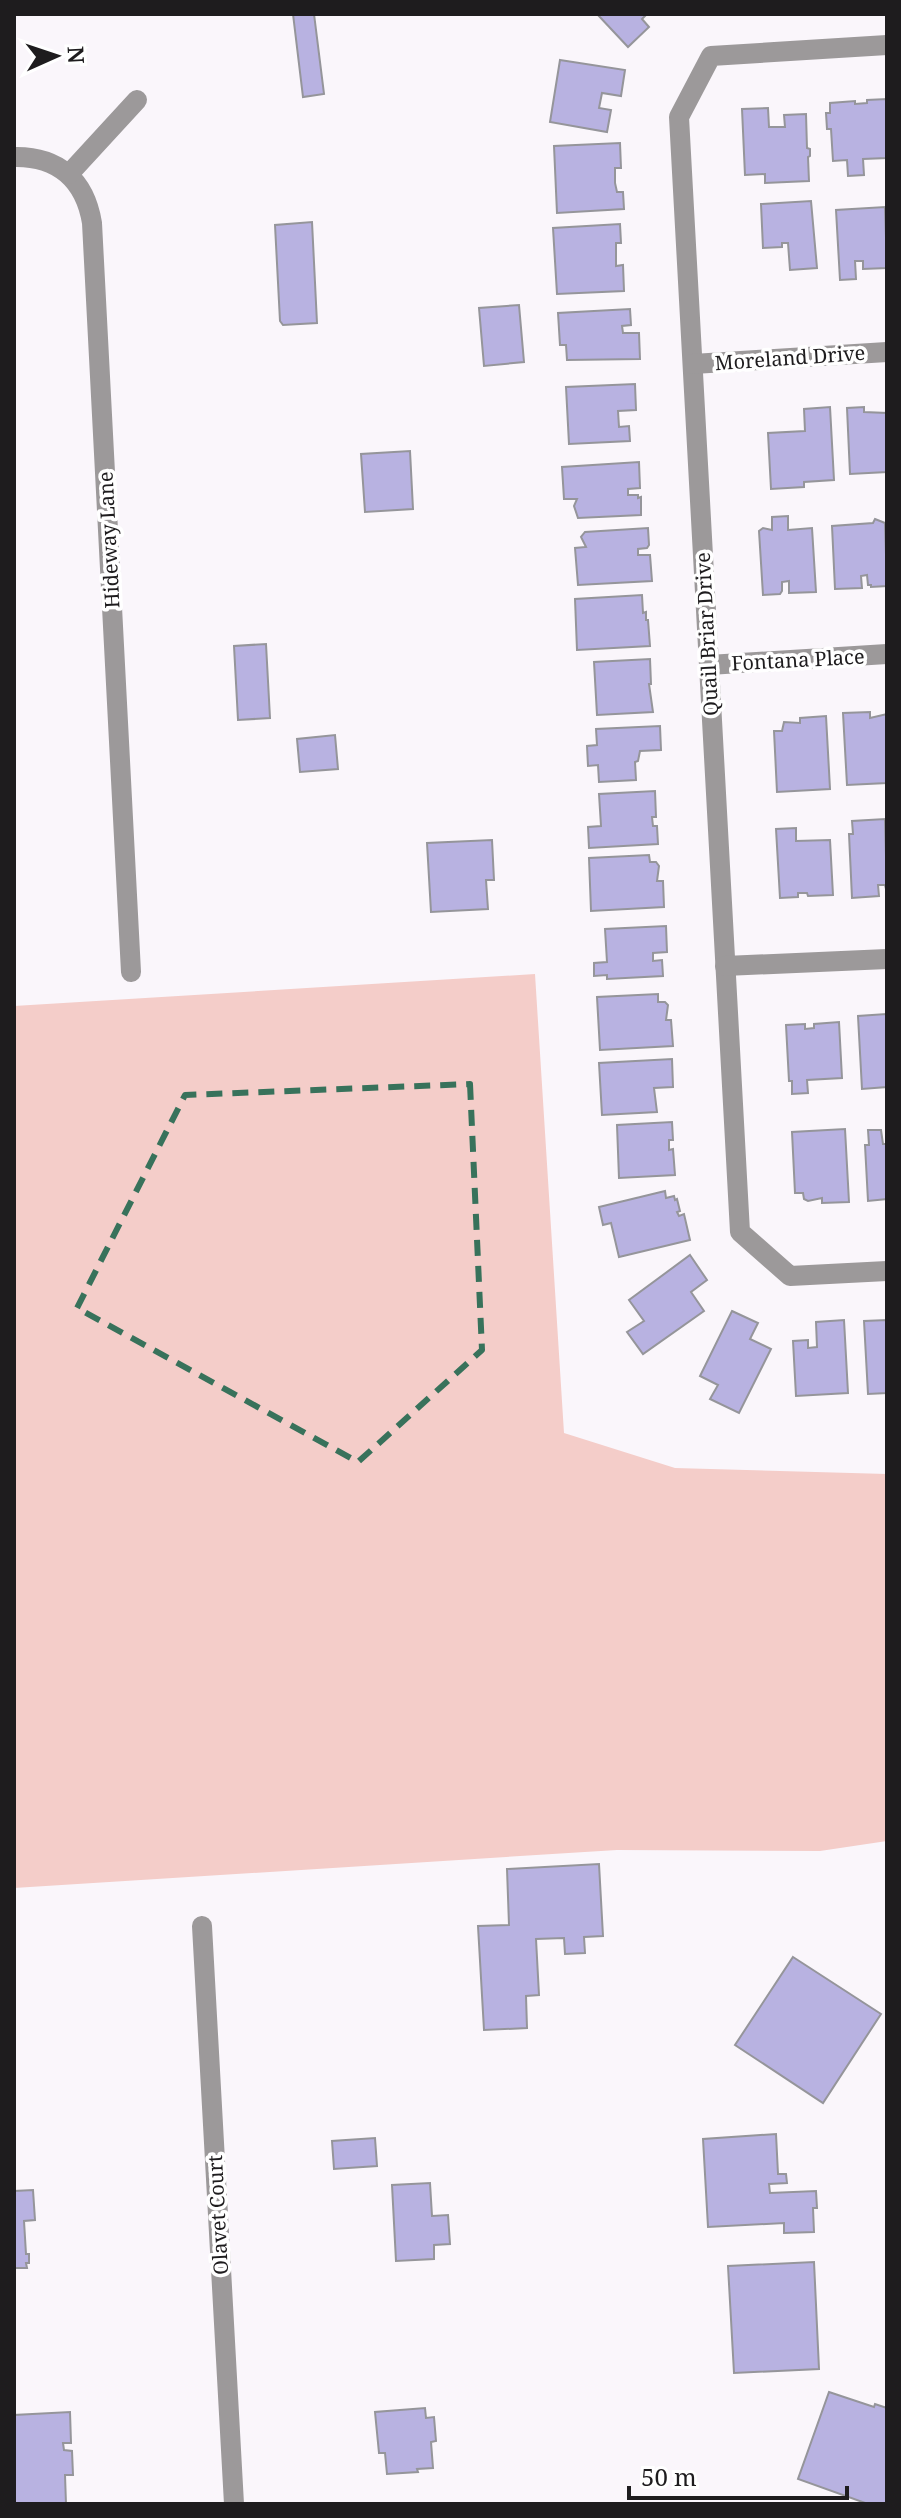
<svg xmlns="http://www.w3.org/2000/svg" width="901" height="2518" viewBox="0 0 901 2518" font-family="'Noto Serif',serif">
<rect width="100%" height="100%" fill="#faf6fb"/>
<!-- green -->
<polygon fill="#f4cdc9" points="535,974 564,1433 675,1468 887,1474 887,1841 820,1851 617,1850 14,1888 14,1006"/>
<!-- building -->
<g fill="#b8b2e1" stroke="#95959a" stroke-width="2">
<polygon points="293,14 314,14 324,94 303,97"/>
<polygon points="597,14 647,14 642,19 649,27 628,47"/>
<polygon points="560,60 625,70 621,96 602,93 599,108 611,110 607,132 550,122"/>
<polygon points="887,99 887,158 863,159 864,175 848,176 847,160 833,161 831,129 827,129 826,113 830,113 830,103 855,101 855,104 867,103 867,100"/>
<polygon points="768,108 769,127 785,127 784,115 806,114 807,148 810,149 810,156 808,157 809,181 765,183 765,174 745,175 742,109"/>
<polygon points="620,143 621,168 615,168 615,183 617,192 623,192 624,209 557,213 554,146"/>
<polygon points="811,201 817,268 790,270 788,243 782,243 782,247 763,248 761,204"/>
<polygon points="885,207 887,268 863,269 863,261 855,261 856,279 840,280 836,210"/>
<polygon points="312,222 317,323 283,325 280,321 275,225"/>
<polygon points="620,224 621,243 616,243 616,266 623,265 624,291 557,294 553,228"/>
<polygon points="519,305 524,362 484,366 479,308"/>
<polygon points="630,309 631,325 622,326 623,333 639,333 640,359 567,360 566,345 560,345 558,313"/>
<polygon points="635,384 636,410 618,411 619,427 629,426 630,441 569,444 566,387"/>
<polygon points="830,407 834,480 804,482 804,487 771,489 768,433 805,431 804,409"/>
<polygon points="864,407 864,412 887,413 887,472 850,474 847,408"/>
<polygon points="410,451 413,509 365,512 361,454"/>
<polygon points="639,462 640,488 628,489 628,495 638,495 638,498 641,497 641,515 578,518 574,506 577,499 564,499 562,467"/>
<polygon points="788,516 788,530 812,528 816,592 789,593 789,581 782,582 782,591 780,594 763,595 759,531 763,528 772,530 772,517"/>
<polygon points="875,519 885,523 887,586 871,587 871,585 868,585 867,575 861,576 862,588 835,589 832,526 873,523"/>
<polygon points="648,528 649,545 647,548 638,549 638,555 650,555 652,581 578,585 575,548 586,547 581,537 585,532"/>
<polygon points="642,595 643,613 646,612 646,620 648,620 650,646 577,650 575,599"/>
<polygon points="266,644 270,718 238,720 234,646"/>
<polygon points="650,659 651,684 649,684 653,712 597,715 594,662"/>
<polygon points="870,712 870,718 887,714 887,783 847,785 843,713"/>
<polygon points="826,716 830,789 777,792 774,731 782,731 784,722 800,723 800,718"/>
<polygon points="660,726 661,750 640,751 638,761 635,762 636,780 599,782 598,765 588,766 587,746 597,745 596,729"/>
<polygon points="335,735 338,769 300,772 297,739"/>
<polygon points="655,791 656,817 652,817 653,826 657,826 658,844 589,848 588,827 601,826 599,794"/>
<polygon points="885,819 887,893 885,885 878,885 879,896 852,898 849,834 853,834 852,821"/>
<polygon points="796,828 796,841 830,840 833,895 808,896 807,893 798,893 798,897 780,898 776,829"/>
<polygon points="492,840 494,880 486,880 488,909 431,912 427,843"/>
<polygon points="649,855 650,862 656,862 659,866 657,881 663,881 664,907 591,911 589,858"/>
<polygon points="666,926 667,952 653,953 653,961 662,960 663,976 607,979 607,975 594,976 594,963 607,962 605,929"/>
<polygon points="658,994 658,1002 665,1002 668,1005 666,1020 671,1020 673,1046 600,1050 597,997"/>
<polygon points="886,1014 887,1087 862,1089 858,1016"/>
<polygon points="839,1022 842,1078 807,1080 808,1093 792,1094 792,1081 789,1081 786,1025 805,1024 805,1029 814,1028 814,1024"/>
<polygon points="672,1059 673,1087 654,1088 657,1112 602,1115 599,1063"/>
<polygon points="672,1122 673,1140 669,1140 669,1150 673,1149 675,1175 619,1178 617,1125"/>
<polygon points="845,1129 849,1202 822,1203 822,1198 808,1201 804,1199 803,1193 795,1193 792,1132"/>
<polygon points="868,1130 881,1130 883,1144 887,1144 887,1199 868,1201 865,1145 869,1145"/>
<polygon points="665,1191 666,1198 674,1196 675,1200 677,1199 680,1211 677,1212 679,1216 684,1214 690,1240 619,1257 611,1223 603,1225 599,1207"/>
<polygon points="690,1255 707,1280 691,1292 704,1311 643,1354 627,1332 644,1321 629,1300"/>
<polygon points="732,1311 758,1323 750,1339 771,1349 739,1413 710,1399 718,1385 700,1376"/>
<polygon points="844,1320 848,1393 796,1396 793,1341 808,1340 808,1348 817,1347 816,1322"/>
<polygon points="887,1320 887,1393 868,1394 864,1321"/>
<polygon points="599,1864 603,1936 584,1937 585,1953 565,1954 564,1938 536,1939 539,1995 526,1996 527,2028 484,2030 478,1926 509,1925 507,1869"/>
<polygon points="793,1957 881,2014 823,2103 735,2045"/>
<polygon points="776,2134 778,2174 786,2174 787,2183 769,2184 770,2193 816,2191 817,2208 813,2208 814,2232 784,2233 784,2223 708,2227 703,2139"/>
<polygon points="375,2138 377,2166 334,2169 332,2141"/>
<polygon points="430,2183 432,2216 448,2215 450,2244 434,2245 434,2259 396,2261 392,2185"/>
<polygon points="33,2190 35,2220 24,2221 26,2254 29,2254 29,2263 26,2263 27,2268 14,2268 14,2191"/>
<polygon points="814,2262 819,2369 734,2373 728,2266"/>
<polygon points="829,2392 874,2407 875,2404 887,2408 887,2504 868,2504 798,2479"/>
<polygon points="425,2408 426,2418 434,2417 436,2441 431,2442 433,2468 417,2469 418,2472 387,2474 385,2453 379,2453 375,2412"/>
<polygon points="70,2412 71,2443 63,2443 64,2450 72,2451 73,2475 65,2475 66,2504 14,2504 14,2415"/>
</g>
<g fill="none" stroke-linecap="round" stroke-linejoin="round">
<!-- street -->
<g stroke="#9c999a" stroke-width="20">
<polyline points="887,45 711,56 679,117 740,1232 790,1276 887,1271"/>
<path d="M14,157C58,156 85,180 92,223L131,972"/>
<polyline points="69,174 137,100"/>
<polyline points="693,364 887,352"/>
<polyline points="709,665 887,654"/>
<polyline points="725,966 887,959"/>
<polyline points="202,1926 234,2504"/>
</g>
</g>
<!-- marked area -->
<path fill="none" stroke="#38725b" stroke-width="6" stroke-dasharray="16 10" stroke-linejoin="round" d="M470,1084L482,1350L358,1462L77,1308L185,1095Z"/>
<g text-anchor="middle" stroke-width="7" stroke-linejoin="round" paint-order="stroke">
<!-- street labels -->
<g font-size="20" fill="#1e1c1e" stroke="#fff">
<text transform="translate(790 358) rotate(-4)" y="7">Moreland Drive</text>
<text transform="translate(109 540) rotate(-93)" y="7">Hideway Lane</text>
<text transform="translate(707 634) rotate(-93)" y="7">Quail Briar Drive</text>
<text transform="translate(798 660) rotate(-3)" y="7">Fontana Place</text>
<text transform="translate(218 2215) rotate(-93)" y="7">Olavet Court</text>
</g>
</g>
<!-- border -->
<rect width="901" height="2518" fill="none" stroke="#1e1c1e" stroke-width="32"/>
<!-- north arrow -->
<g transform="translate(56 56) rotate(87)" stroke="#ffffff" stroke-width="6" paint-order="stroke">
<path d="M0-6L14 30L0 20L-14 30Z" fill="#1e1c1e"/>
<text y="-12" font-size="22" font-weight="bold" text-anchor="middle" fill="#1e1c1e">N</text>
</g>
<!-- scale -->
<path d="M629 2486v12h218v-12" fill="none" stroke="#1e1c1e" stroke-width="4"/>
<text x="641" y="2486" font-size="24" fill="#1e1c1e" stroke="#ffffff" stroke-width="6" paint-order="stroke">50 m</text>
</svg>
